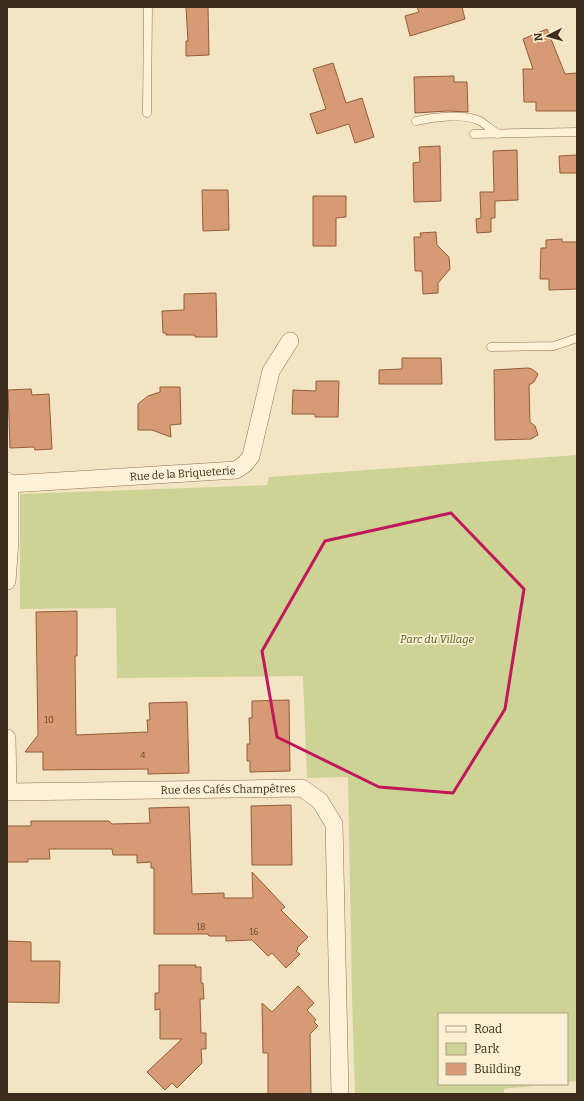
<svg xmlns="http://www.w3.org/2000/svg" width="584" height="1101" viewBox="0 0 584 1101" font-family="Bitter,serif">
<rect width="100%" height="100%" fill="#f3e4c3"/>
<!-- green -->
<polygon fill="#cdd395" points="577,455 577,1081 567,1082 567,1014 439,1014 439,1084 551,1084 504,1089 504,1094 355,1094 352,998 348,777 307,778 303,676 117,678 116,608 20,609 20,494 267,485 269,477"/>
<!-- building -->
<g fill="#d69b74" stroke="#925c3a">
<polygon points="186,7 208,7 209,55 186,56 186,41 188,41"/>
<polygon points="417,7 462,7 465,19 410,36 405,16 419,12"/>
<polygon points="547,29 565,74 577,73 577,111 536,111 536,102 524,102 523,69 533,69 523,39"/>
<polygon points="333,63 346,103 362,98 374,137 355,143 349,124 317,134 310,114 326,109 313,69"/>
<polygon points="454,76 454,82 467,82 468,112 448,111 415,113 414,77"/>
<polygon points="440,146 441,201 414,202 413,163 420,162 419,147"/>
<polygon points="517,150 518,200 495,201 495,218 491,218 491,232 477,233 476,219 481,218 480,192 494,192 493,151"/>
<polygon points="577,155 577,173 560,173 559,156"/>
<polygon points="202,190 228,190 229,230 203,231"/>
<polygon points="313,196 346,196 346,217 336,218 336,246 313,246"/>
<polygon points="436,232 437,245 449,257 450,269 438,283 438,293 423,294 422,271 415,271 414,237 421,237 420,233"/>
<polygon points="562,239 562,242 577,242 577,289 549,290 549,279 540,279 541,248 546,248 546,240"/>
<polygon points="216,293 217,337 195,337 195,335 166,335 166,333 163,333 162,311 184,310 184,294"/>
<polygon points="402,358 441,358 442,384 379,384 379,370 402,369"/>
<polygon points="528,368 532,369 538,374 534,382 529,385 530,422 535,426 538,435 531,439 495,440 494,370"/>
<polygon points="316,381 339,381 338,417 315,417 315,414 292,414 293,390 316,391"/>
<polygon points="160,387 180,387 181,424 170,425 171,437 152,430 138,430 138,404 148,396 160,392"/>
<polygon points="31,389 32,395 49,394 52,449 35,450 34,447 10,448 8,390"/>
<polygon points="77,611 77,656 75,656 76,735 148,732 147,720 150,720 149,703 187,702 189,773 148,774 148,769 43,770 43,752 25,752 38,735 36,612"/>
<polygon points="289,700 290,771 250,772 250,761 247,761 247,744 250,744 249,718 252,718 252,701"/>
<polygon points="291,805 292,865 252,865 251,806"/>
<polygon points="189,807 192,894 224,893 224,898 253,898 252,872 285,907 281,910 308,937 297,948 298,949 296,951 300,954 286,968 272,953 268,956 252,940 226,941 226,936 209,936 208,934 154,934 154,868 151,868 151,862 137,863 137,855 113,855 112,849 49,849 50,859 28,859 28,862 7,862 7,826 31,826 31,821 109,821 112,824 150,823 149,808"/>
<polygon points="7,941 31,942 31,961 60,961 59,1003 7,1002"/>
<polygon points="159,965 196,965 195,967 201,967 201,983 203,983 204,999 200,999 201,1033 206,1033 206,1049 201,1049 202,1063 177,1088 172,1083 165,1090 147,1072 182,1039 160,1039 160,1009 155,1010 155,993 159,993"/>
<polygon points="298,986 314,1003 307,1010 316,1020 314,1022 318,1026 310,1034 311,1094 268,1094 268,1053 263,1053 262,1003 272,1012"/>
</g>
<g fill="none" stroke-linecap="round" stroke-linejoin="round">
<!-- lane casing -->
<g stroke="#907457" stroke-width="9">
<g id="lane">
<polyline points="147,113 148,7"/>
<path d="M416,121C433,117 464,113 480,121C486,125 492,130 498,134"/>
<polyline points="474,134 577,132"/>
<polyline points="491,347 554,346 577,338"/>
</g>
</g>
<!-- street casing -->
<g stroke="#907457" stroke-width="18">
<g id="street">
<polyline points="7,481 10,484 10,541 7,581"/>
<path id="s1" d="M10,484L236,470L245,464L251,456L271,371L290,341"/>
<path id="s2" d="M7,738L8,792L302,788L320,801L334,824L340,1094"/>
</g>
</g>
<!-- lane -->
<use href="#lane" stroke="#fdf1d7" stroke-width="8"/>
<!-- street -->
<use href="#street" stroke="#fdf1d7" stroke-width="17"/>
</g>
<!-- marked area -->
<path fill="none" stroke="#c2185b" stroke-width="3" stroke-linejoin="round" d="M451,513L524,589L505,709L453,793L379,787L277,737L262,651L325,541Z"/>
<g text-anchor="middle" stroke-width="3.5" stroke-linejoin="round" paint-order="stroke">
<!-- number labels -->
<g font-size="9" fill="#644833">
<text x="49" y="723">10</text>
<text x="143" y="758">4</text>
<text x="201" y="930">18</text>
<text x="254" y="935">16</text>
</g>
<!-- street labels -->
<g font-size="11" fill="#3e2c1d" stroke="#faeed3">
<text dy="4" stroke="none"><textPath href="#s1" startOffset="173">Rue de la Briqueterie</textPath></text>
<text dy="4" stroke="none"><textPath href="#s2" startOffset="274">Rue des Cafés Champêtres</textPath></text>
</g>
<!-- park labels -->
<g font-size="11" font-style="italic" fill="#4f5d21" stroke="#faeed3">
<text x="437" y="643">Parc du Village</text>
</g>
</g>
<!-- border -->
<rect width="584" height="1101" fill="none" stroke="#3e2c1d" stroke-width="16"/>
<!-- legend -->
<rect x="438" y="1013" width="130" height="72" fill="#faeed3" stroke="#afa08a"/>
<rect x="446" y="1026" width="20" height="6" fill="#fdf1d7" stroke="#afa08a"/>
<text x="474" y="1033" font-size="12" fill="#3e2c1d">Road</text>
<rect x="446" y="1043" width="20" height="12" fill="#cdd395" stroke="#afa08a"/>
<text x="474" y="1053" font-size="12" fill="#3e2c1d">Park</text>
<rect x="446" y="1063" width="20" height="12" fill="#d69b74" stroke="#afa08a"/>
<text x="474" y="1073" font-size="12" fill="#3e2c1d">Building</text>
<!-- north arrow -->
<g transform="translate(548 36) rotate(264)" stroke="#faeed3" stroke-width="3" paint-order="stroke">
<path d="M0-3L7 15L0 10L-7 15Z" fill="#3e2c1d"/>
<text y="-6" font-size="11" font-weight="bold" text-anchor="middle" fill="#3e2c1d">N</text>
</g>
</svg>
